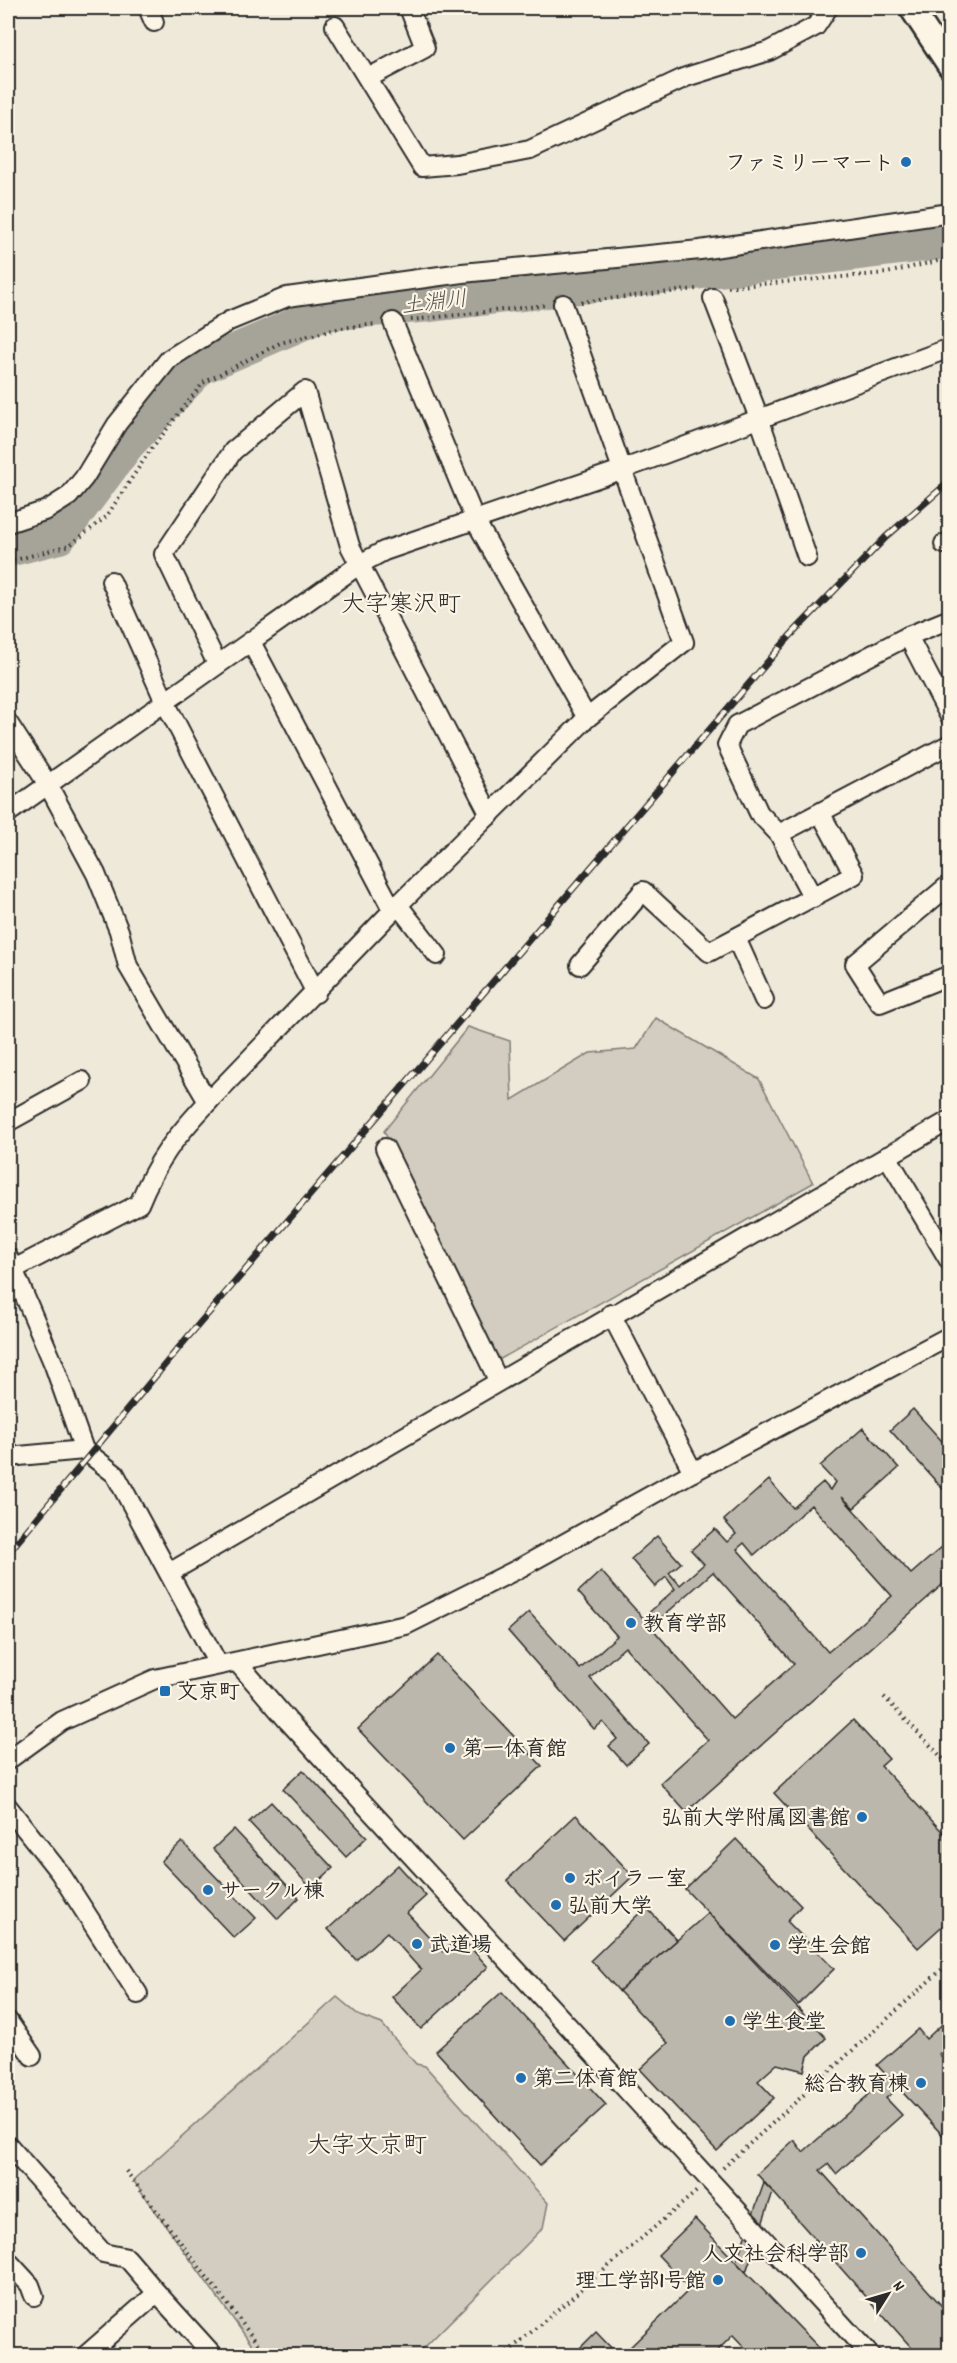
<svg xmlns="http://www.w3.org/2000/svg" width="957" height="2363" viewBox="0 0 957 2363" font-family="Dekko,'Klee One',sans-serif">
<rect width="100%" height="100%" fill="#efe9da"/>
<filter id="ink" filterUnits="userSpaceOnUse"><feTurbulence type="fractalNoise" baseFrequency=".0167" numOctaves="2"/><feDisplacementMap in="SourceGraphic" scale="12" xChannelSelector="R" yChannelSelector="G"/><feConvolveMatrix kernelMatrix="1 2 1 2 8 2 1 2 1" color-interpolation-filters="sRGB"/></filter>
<g filter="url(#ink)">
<!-- green -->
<g fill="#d2cdc0" stroke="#7e7c76" stroke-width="1.5">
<polygon points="656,1018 759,1079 813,1183 497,1361 384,1131 468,1027 510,1041 512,1100 590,1053 636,1049"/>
<polygon points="337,1997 360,2016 382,2024 416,2064 425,2066 548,2203 543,2228 417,2355 259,2355 133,2180"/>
</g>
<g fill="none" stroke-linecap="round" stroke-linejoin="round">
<!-- river -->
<polyline stroke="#a6a399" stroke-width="36" points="8,549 59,536 127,444 200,367 324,313 431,304 950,241"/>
</g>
<!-- building -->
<g fill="#bcb7ac" stroke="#2b2b2b" stroke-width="1.5" fill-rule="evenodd">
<polygon points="913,1409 950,1450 950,1497 890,1430"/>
<path d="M863,1428L899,1468L854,1508L842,1497L911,1574L950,1540V1578L686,1812L660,1783L708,1740L625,1647L590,1678L649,1744L626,1765L609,1746L617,1739L603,1722L594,1729L508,1631L529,1612L580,1669L617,1636L578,1592L601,1571L643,1618L675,1589L666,1577L655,1587L631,1559L657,1536L681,1563L669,1573L680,1585L704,1564L691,1550L715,1529L727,1542L736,1534L724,1520L769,1480L793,1508L823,1482L830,1490L835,1482L820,1466ZM811,1505L892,1596L828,1652L737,1549L744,1543L754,1555ZM713,1572L794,1664L732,1719L651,1627Z"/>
<polygon points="437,1655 542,1766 463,1840 358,1729"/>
<polygon points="853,1720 889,1759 881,1766 950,1840 950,1919 918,1948 774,1793"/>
<polygon points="303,1770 367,1837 346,1857 283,1789"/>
<polygon points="271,1802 333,1868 311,1888 249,1822"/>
<polygon points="576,1815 633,1876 564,1941 507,1880"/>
<polygon points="234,1829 299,1898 278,1919 213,1849"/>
<polygon points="736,1839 801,1906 787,1921 834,1969 798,2005 685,1889"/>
<polygon points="182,1842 256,1918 234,1938 161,1861"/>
<polygon points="398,1865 426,1896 407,1913 443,1952 460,1936 488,1967 421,2029 392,1997 421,1970 387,1932 356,1960 328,1929"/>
<polygon points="646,1907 677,1940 619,1991 591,1960"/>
<polygon points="708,1913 826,2038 808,2056 804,2071 777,2064 758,2081 774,2098 717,2151 640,2069 668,2043 619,1991"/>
<polygon points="502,1992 606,2105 540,2165 436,2051"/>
<polygon points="950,2017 950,2052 947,2048 939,2054 950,2065 950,2143 877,2065 918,2029 926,2039"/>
<polygon points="889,2077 898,2089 886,2098 902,2115 836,2174 828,2164 820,2170 950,2315 950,2331 945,2335 950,2347 941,2356 919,2356 757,2174 794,2140 803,2152"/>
<polygon points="764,2183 773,2192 746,2272 736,2262"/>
<polygon points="695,2219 736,2262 827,2356 753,2356 733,2335 712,2356 621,2356 690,2289 658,2255"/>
<polygon points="596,2332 619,2356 572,2356"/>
</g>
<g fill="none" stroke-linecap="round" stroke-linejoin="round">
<!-- minor casing -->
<g stroke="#2b2b2b" stroke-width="22">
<g id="minor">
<polyline points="148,8 154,22"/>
<polyline points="335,26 422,167 457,164 530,150 686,77 769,51 816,26 828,8"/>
<polyline points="368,78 425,48 409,8"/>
<polyline points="713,298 759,418 807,557"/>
<polyline points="393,322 475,520 587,718"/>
<polyline points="8,523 47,510 69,496 84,478 117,424 169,359 229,321 287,297 462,273 700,250 950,213"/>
<polyline points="944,544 950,542"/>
<polyline points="111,581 165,702 316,993"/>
<polyline points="950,619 908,636 950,717"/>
<polyline points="251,642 393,911"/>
<polyline points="217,664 164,554 233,451 305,391 350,546 490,815"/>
<polyline points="8,723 47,783 96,874 119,931 128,966 208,1102"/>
<polyline points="8,813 360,564 384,551 621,470 950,348"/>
<polyline points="779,834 950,744"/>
<polyline points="950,884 855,964 880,1003 950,975"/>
<polyline points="813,898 779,834 759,813 727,745 737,725 908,636"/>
<polyline points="398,905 437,955"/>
<polyline points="736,938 764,1000"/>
<polyline points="580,965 643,891 709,952 854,875 821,814"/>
<polyline points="8,1122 82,1081"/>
<polyline points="385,1148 498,1380"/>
<polyline points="887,1156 950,1262"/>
<polyline points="8,1257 54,1365 84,1450 115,1474 218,1664"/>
<path d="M14,1269L139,1204C157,1160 176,1136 208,1102L398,905L587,718L684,642L563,304"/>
<polyline points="611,1314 693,1472"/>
<polyline points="8,1457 84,1450"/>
<polyline points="169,1573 950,1120"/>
<polyline points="238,1663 288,1721 871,2356"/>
<polyline points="8,1760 62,1721 155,1679 406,1625 518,1569 693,1472 950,1336"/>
<polyline points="8,1807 60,1873 138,1994"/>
<polyline points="8,2021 32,2056"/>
<polyline points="8,2145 103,2253 127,2258 157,2293 85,2356"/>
<polyline points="8,2261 30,2285 34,2296"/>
<polyline points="157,2293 214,2356"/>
</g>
</g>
<!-- tertiary casing -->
<g stroke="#2b2b2b" stroke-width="27">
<polyline id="tertiary" points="911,8 950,67"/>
</g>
<!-- path -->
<g stroke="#2b2b2b" stroke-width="4" stroke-dasharray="1.5 4.5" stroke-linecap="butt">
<polyline points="728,287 887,273 950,258"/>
<polyline points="581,302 696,289"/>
<polyline points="411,320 547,305"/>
<polyline points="8,562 70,545 106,517 149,452 203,383 280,343 341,328 377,324"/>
<polyline points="884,1697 950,1766"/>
<polyline points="723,2168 950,1962"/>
<polyline points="126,2171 267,2356"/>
<polyline points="503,2356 697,2191"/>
</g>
<!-- minor -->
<use href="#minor" stroke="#fcf5e5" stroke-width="18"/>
<!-- tertiary -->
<use href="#tertiary" stroke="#fcf5e5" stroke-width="22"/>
<!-- rail casing -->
<g stroke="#2b2b2b" stroke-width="7">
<polyline id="rail" points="8,1553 187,1338 790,636 886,537 950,481"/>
</g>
<!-- rail -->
<use href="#rail" stroke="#fcf5e5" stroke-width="4.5" stroke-dasharray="14" stroke-linecap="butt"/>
</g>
</g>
<!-- markers -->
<g fill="#1f6fb2" stroke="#fcf5e5" stroke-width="2">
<circle cx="906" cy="162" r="6"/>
<circle cx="631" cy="1623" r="6"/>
<rect x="159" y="1685" width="12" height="12" rx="3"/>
<circle cx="450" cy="1748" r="6"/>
<circle cx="862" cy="1817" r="6"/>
<circle cx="570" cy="1878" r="6"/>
<circle cx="208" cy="1890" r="6"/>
<circle cx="556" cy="1905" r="6"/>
<circle cx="417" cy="1944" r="6"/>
<circle cx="775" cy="1945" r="6"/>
<circle cx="730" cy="2021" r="6"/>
<circle cx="521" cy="2078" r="6"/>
<circle cx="921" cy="2083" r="6"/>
<circle cx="861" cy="2253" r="6"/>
<circle cx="718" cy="2280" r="6"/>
</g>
<g text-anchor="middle" stroke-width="4.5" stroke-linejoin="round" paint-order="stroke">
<!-- poi labels -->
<g font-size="21" font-weight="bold" fill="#2b2b2b" stroke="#fcf5e5" text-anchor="start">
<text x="894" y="169" text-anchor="end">ファミリーマート</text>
<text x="643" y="1630">教育学部</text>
<text x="177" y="1698">文京町</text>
<text x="462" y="1755">第一体育館</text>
<text x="850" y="1824" text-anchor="end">弘前大学附属図書館</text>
<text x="582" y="1885">ボイラー室</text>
<text x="220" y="1897">サークル棟</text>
<text x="568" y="1912">弘前大学</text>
<text x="429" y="1951">武道場</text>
<text x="787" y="1952">学生会館</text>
<text x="742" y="2028">学生食堂</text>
<text x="533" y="2085">第二体育館</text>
<text x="909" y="2090" text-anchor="end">総合教育棟</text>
<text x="849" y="2260" text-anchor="end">人文社会科学部</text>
<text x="706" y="2287" text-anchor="end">理工学部1号館</text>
</g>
<!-- water labels -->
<g font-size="22" font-style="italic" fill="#565552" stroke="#fcf5e5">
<text transform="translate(434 301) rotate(-7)" y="8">土淵川</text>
</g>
<!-- quarter labels -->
<g font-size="24" fill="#2b2b2b" stroke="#fcf5e5">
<text x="401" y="611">大字寒沢町</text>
<text x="367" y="2152">大字文京町</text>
</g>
</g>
<!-- margin -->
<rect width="957" height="2363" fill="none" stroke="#fcf5e5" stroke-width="30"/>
<rect x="15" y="15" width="927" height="2333" fill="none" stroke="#2b2b2b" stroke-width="2" filter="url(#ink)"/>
<!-- north arrow -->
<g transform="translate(888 2294) rotate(53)" stroke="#fcf5e5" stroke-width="4.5" paint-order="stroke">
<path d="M0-4.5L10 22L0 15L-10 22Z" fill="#2b2b2b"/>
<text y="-9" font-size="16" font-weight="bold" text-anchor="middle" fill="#2b2b2b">N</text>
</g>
</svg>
